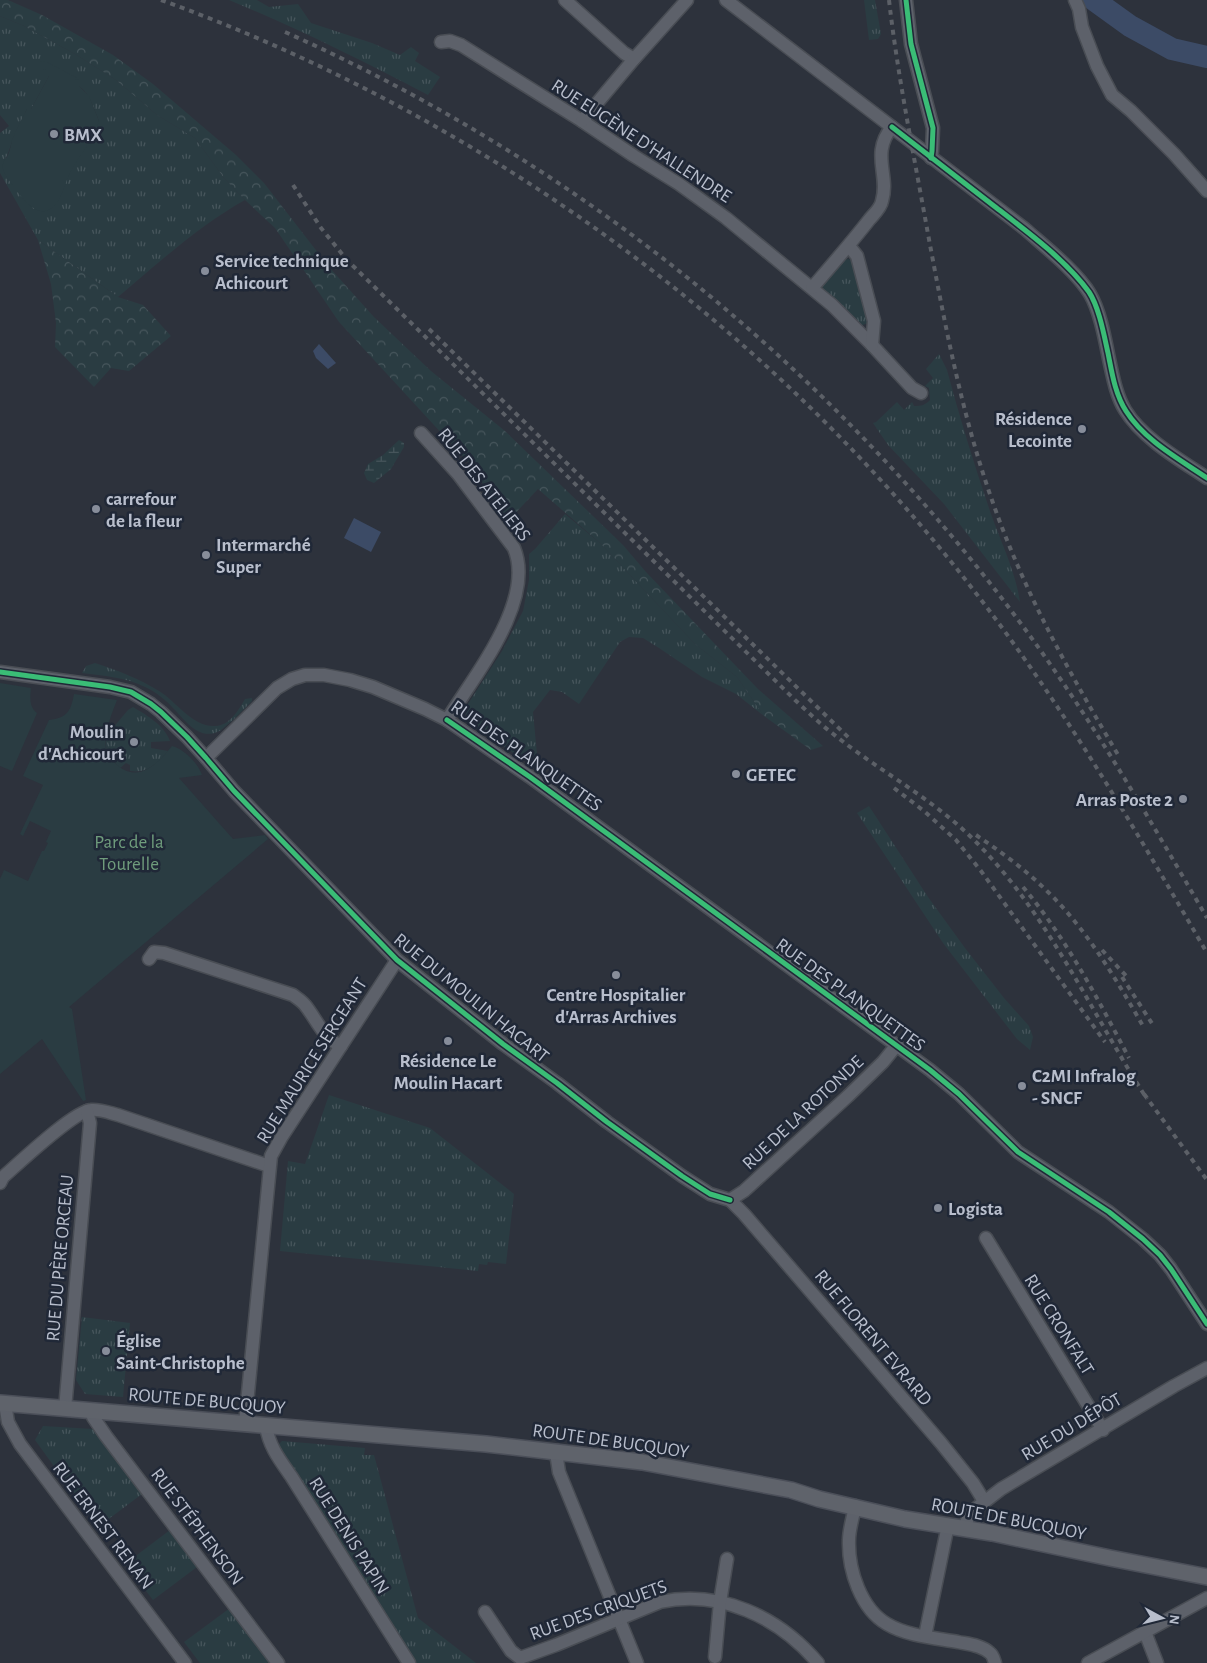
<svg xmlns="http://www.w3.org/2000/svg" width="1207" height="1663" viewBox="0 0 1207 1663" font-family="'Alegreya Sans',sans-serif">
<defs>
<pattern id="grass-tufts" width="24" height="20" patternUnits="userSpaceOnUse" patternTransform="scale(1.25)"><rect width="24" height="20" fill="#2a3c42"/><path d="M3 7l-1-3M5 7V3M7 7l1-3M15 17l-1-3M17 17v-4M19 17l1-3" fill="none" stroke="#47565c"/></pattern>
<pattern id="forest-crowns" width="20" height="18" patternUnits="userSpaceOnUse" patternTransform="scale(1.25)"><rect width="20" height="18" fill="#2a3c42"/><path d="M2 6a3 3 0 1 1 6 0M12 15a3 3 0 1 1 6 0" fill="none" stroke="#47565c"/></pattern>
<pattern id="wetland-marsh" width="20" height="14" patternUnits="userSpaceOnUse" patternTransform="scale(1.25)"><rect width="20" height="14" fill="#2a3c42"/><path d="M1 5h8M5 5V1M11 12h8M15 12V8" fill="none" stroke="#47565c"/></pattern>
</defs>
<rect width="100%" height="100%" fill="#2d323c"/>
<!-- grass -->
<g fill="url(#grass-tufts)" fill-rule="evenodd">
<path d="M229,0H257L269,7L298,4L311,23L372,43L400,55L411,47L419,53L415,61L440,77L428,95C363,61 297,28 229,0Z"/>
<polygon points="864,0 875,0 881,34 878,39 869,40"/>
<path d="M0,16L24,26L75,54L116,80L157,115L195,138L224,178L245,200C200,225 157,264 118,297L38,240L0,173V133L9,126L0,115ZM49,76C84,85 86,86 99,121L4,159L7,156L13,139L27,109H31Z"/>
<polygon points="849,259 854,263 868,315 868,323 860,326 823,290 823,283 843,260"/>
<path d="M939,354L947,370C960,419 975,467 991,514C1002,545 1015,570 1020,602L944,504L888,445L873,423L876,422L897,402L904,410L912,402L914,406C922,406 925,405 930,400L929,388L925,386L933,378L926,369Z"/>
<polygon points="565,514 600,543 695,644 737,677 764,716 736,694 702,677 659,648 643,638 629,637 620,642 579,704 562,692 550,690 533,712 537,754 536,768 470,724 466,715 466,707 502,651 523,611 529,580 529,554 535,549"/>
<path d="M95,663C117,670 140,679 159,691C177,702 192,727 215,726C230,726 239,709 245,699L252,698V701C243,710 232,722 221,730C200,743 185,720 173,708C166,700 156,692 145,687C126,677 103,676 82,673L86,666Z"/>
<path d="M133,707C148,716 164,725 170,741L151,742V748L168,751C158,763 147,774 130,771V765L126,763L120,768C109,757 103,749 107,733L117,737L119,733L112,729L128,710Z"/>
<polygon points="869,806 928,897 965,948 1004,998 1029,1026 1033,1037 1030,1050 1017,1039 943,943 857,813"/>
<polygon points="329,1095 430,1128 514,1194 506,1264 488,1262 487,1265 479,1264 478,1271 280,1251 288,1161 305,1164"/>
<polygon points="82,1317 130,1323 123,1397 85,1394 76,1380"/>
<polygon points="43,1426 93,1429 142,1494 98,1527 35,1440"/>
<polygon points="282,1441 365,1448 364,1455 374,1455 418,1618 476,1663 416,1663 278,1445"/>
<polygon points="170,1530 197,1567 153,1600 125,1564"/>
<polygon points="230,1608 272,1663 200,1663 184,1642"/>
</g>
<!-- forest -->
<g fill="url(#forest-crowns)">
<polygon points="0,0 8,0 42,15 113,55 153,84 236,155 264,183 329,267 374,317 431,371 505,431 623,545 646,572 758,689 823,746 811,750 764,716 737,677 695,644 600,543 538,489 508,521 469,463 339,322 275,228 245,200 224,178 195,138 157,115 116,80 75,54 24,26 0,16"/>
<polygon points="38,240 118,297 143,305 171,336 129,371 111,368 94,387 55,347 56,323 51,284"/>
</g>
<!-- wetland -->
<g fill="url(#wetland-marsh)">
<polygon points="1089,0 1099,0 1132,24 1168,45 1207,54 1207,61 1168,49 1139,34"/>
<polygon points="399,440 404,443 404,447 391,469 374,483 367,480 364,473 368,464 383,455"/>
</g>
<!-- park -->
<g fill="#2a3c42">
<path d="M45,61L79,79L75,80V82L89,96L99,121C95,139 79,155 71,171C64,183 62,204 48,210C40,214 33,208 27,203C22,197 4,176 3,169C2,162 5,160 8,155C10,150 11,145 12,140C16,129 22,119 27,109H31L49,76V73L40,66V62Z"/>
<path d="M0,683L31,688C30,697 29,707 37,713L12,771L0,766Z"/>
<path d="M74,694L117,700C112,713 103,735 106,749C108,756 112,760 117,765C139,784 158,763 172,746C184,749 198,763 202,775L179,778L233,839L265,835L268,839L69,1007L72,1009L86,1100L83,1101L42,1039L0,1074V879L4,870L28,881L42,851H44L48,843L46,842L51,831L30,821L23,836L20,834L43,785L23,776L49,720C67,718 71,711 74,694Z"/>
</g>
<!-- water -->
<g fill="#3c4b66">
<polygon points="319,344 336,363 328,369 316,358 313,351"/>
<polygon points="354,518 381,532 371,552 344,538"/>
</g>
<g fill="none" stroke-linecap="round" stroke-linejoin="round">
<!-- river -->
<polyline stroke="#3c4b66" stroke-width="22" points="1094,0 1130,26 1172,49 1207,57"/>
<!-- minor casing -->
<g stroke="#494d54" stroke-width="15">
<g id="minor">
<polyline points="565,0 624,53 634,59"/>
<path d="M726,0L1025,229C1044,246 1077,272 1090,294C1100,311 1105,339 1109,359C1113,377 1116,395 1125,410C1142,438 1180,460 1207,478"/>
<polyline points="906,0 911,44 933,128 932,151 931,158"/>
<polyline points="1075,0 1079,9 1082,27 1097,66 1112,95 1131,111 1174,154 1207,191"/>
<polyline points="441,42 450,41 461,45 582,121 634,156 679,184 726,218 832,305 872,345 912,388 921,393"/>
<polyline points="582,121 634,59 687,0"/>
<polyline points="849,246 857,256 874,321 872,345"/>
<path d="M812,288C831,266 851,243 869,220C873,215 881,208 882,201C890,175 870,154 892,127"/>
<path d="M421,433L458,474L514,548C536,601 474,676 447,720"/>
<polyline points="0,672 110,687 131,692 151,704 161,712 187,737 206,758 234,791 397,960 503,1044 557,1083 607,1122 682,1176 710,1194 730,1200"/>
<polyline points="206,758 277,688 292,679 305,675 324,675 350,680 373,687 425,709 447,720 530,777 930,1070 959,1094 1018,1152 1109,1212 1143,1239 1160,1255 1171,1269 1207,1324"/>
<path d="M149,959L154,952L164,953L293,995C297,998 302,1001 305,1005C317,1020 323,1038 341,1046"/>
<path d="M0,1183L3,1177C19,1163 74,1111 91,1110C100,1109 110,1113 118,1115L269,1166"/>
<polyline points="730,1200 744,1214 941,1443 973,1483 984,1501"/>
<polyline points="730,1200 744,1191 848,1096 883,1062 896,1046"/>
<polyline points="986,1238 1103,1430"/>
<polyline points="5,1404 8,1422 20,1444 185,1663"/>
<polyline points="65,1409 90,1123 87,1111"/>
<polyline points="93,1411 93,1417 106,1436 278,1663"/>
<polyline points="245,1424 271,1156 281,1138 397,960"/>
<path d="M266,1426C269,1446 279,1459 291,1476L409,1663"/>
<polyline points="558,1451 557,1459 559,1472 637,1663"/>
<path d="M855,1506C853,1518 849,1529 849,1540C848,1570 861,1609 887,1624C907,1636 935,1638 958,1642C968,1644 982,1645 990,1653C993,1655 994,1660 995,1663"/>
<polyline points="964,1528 970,1513 1001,1489 1174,1386 1207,1368"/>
<path d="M485,1612L511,1651L520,1658L556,1645L660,1602C720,1589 779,1617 818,1663"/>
<polyline points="1145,1632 1157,1663"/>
<polyline points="925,1636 948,1525"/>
<polyline points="715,1657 720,1602 727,1559"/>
<polyline points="1088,1663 1207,1598"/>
</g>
</g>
<!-- major casing -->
<g stroke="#4b4f59" stroke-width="18">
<polyline id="major" points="0,1403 486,1444 642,1462 791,1490 819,1499 905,1519 992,1533 1110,1558 1207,1577"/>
</g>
<!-- minor -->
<use href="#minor" stroke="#5d616a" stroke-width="12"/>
<!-- major -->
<use href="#major" stroke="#5f636b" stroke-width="15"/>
<!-- rail -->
<g stroke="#5c6067" stroke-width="4" stroke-dasharray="5 5" stroke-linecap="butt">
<path d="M161,0C479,115 768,324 975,592C1063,705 1135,829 1207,953"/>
<path d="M889,0C898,78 914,156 928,234C945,325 962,416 993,503C1025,594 1071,676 1120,758"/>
<path d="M285,32C577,162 831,368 1022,625C1091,718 1149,818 1207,918"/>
<path d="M293,185L321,228L347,260L795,700C807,711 819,723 832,733C880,772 933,798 977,843C1049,916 1092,1014 1147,1099"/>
<polyline points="429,329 850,739"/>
<polyline points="894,788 924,811 956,840 981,871 1105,1042"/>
<path d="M976,835C1001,852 1026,870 1048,892C1087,930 1116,979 1143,1026"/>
<path d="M1023,887C1066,938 1098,999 1129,1058"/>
<polyline points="1102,950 1129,979"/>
<polyline points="1122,977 1153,1025"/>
<polyline points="1144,1094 1207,1180"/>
</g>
<!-- cycleway casing -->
<g stroke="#202837" stroke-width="8">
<g id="cycleway">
<polyline points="906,0 911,44 933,128 932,151 931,158"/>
<path d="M892,127C926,153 960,180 994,206C1025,230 1066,260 1089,292C1099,307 1104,335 1108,353C1112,373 1115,394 1126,411C1144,440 1179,459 1207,478"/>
<polyline points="0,672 110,687 131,692 151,704 161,712 187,737 206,758 234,791 397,960 503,1044 557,1083 607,1122 682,1176 710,1194 730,1200"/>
<polyline points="447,720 530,777 930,1070 959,1094 1018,1152 1109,1212 1143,1239 1160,1255 1171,1269 1207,1324"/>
</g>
</g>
<!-- cycleway -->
<use href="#cycleway" stroke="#3abd76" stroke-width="5"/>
</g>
<!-- markers -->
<g fill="#878d9a" stroke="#202837" stroke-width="2">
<circle cx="54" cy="134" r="5"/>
<circle cx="205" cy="271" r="5"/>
<circle cx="1082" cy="429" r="5"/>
<circle cx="96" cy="509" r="5"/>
<circle cx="206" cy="555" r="5"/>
<circle cx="134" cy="742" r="5"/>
<circle cx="736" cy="774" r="5"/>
<circle cx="1183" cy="799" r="5"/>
<circle cx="616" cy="975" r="5"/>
<circle cx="448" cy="1041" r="5"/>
<circle cx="1022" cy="1086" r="5"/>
<circle cx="938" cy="1208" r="5"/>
<circle cx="106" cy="1351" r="5"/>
</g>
<g text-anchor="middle" stroke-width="5" stroke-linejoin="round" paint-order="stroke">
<!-- poi labels -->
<g font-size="19" font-weight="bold" fill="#b8becc" stroke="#202837" text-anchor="start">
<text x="64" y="141">BMX</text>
<text x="215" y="267">Service technique<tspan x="215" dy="22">Achicourt</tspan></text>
<text x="1072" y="425" text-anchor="end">Résidence<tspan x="1072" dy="22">Lecointe</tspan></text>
<text x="106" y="505">carrefour<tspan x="106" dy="22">de la fleur</tspan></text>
<text x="216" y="551">Intermarché<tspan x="216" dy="22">Super</tspan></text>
<text x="124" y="738" text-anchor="end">Moulin<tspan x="124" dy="22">d'Achicourt</tspan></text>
<text x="746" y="781">GETEC</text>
<text x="1173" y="806" text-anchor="end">Arras Poste 2</text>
<text x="616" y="1001" text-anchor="middle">Centre Hospitalier<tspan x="616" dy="22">d'Arras Archives</tspan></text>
<text x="448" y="1067" text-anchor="middle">Résidence Le<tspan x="448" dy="22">Moulin Hacart</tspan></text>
<text x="1032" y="1082">C2MI Infralog<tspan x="1032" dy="22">- SNCF</tspan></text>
<text x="948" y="1215">Logista</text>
<text x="116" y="1347">Église<tspan x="116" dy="22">Saint-Christophe</tspan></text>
</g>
<!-- street labels -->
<g font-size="19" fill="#b8becc" stroke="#202837">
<text transform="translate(642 140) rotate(33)" y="7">RUE EUGÈNE D'HALLENDRE</text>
<text transform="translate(485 484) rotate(52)" y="7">RUE DES ATELIERS</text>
<text transform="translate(527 755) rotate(35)" y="7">RUE DES PLANQUETTES</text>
<text transform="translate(851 994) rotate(36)" y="7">RUE DES PLANQUETTES</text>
<text transform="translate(472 997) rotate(39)" y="7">RUE DU MOULIN HACART</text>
<text transform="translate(311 1060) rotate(-58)" y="7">RUE MAURICE SERGEANT</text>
<text transform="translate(802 1112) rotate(-43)" y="7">RUE DE LA ROTONDE</text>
<text transform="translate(59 1258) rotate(-85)" y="7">RUE DU PÈRE ORCEAU</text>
<text transform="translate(1060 1324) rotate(58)" y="7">RUE CRONFALT</text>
<text transform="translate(874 1337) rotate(50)" y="7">RUE FLORENT EVRARD</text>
<text transform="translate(207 1400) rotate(5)" y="7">ROUTE DE BUCQUOY</text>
<text transform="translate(1071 1426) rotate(-31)" y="7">RUE DU DÉPÔT</text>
<text transform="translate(611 1440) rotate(8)" y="7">ROUTE DE BUCQUOY</text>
<text transform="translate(1009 1518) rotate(11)" y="7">ROUTE DE BUCQUOY</text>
<text transform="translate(104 1525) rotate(53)" y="7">RUE ERNEST RENAN</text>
<text transform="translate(198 1526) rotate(53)" y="7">RUE STÉPHENSON</text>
<text transform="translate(350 1535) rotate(58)" y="7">RUE DENIS PAPIN</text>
<text transform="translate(598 1609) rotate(-20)" y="7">RUE DES CRIQUETS</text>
</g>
<!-- park labels -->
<g font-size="19" fill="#6f9c7c" stroke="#202837">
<text x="129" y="848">Parc de la<tspan x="129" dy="22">Tourelle</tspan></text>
</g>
</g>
<!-- north arrow -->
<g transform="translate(1162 1618) rotate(97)" stroke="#202837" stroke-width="4" paint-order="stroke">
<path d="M0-4L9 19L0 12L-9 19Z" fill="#b8becc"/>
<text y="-8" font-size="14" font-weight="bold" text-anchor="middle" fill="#b8becc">N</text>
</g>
</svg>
